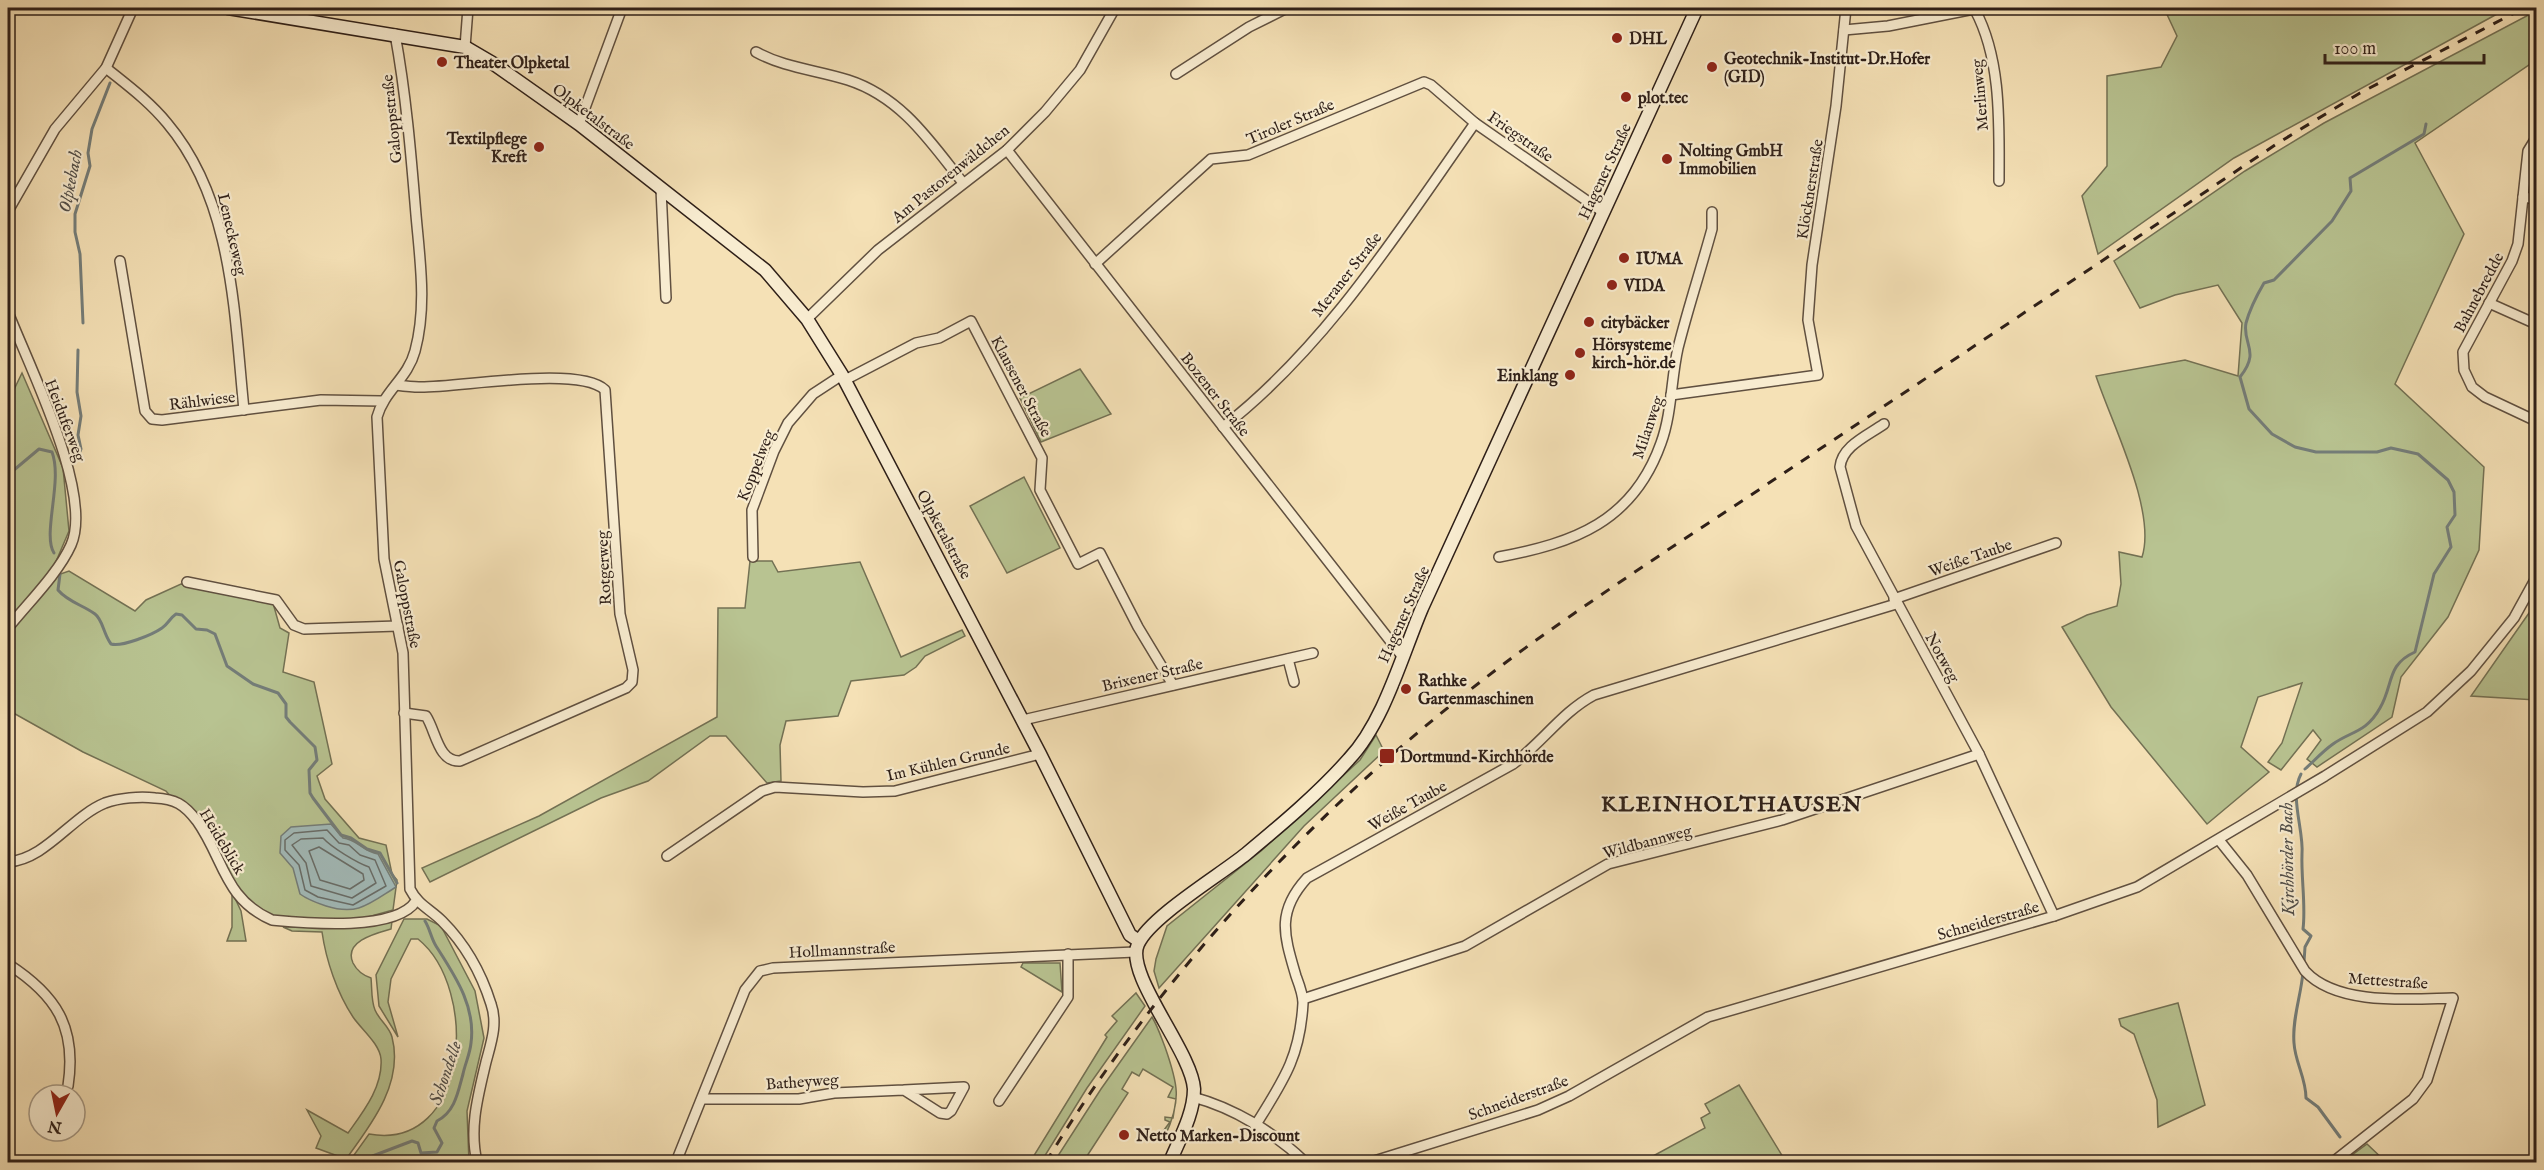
<svg xmlns="http://www.w3.org/2000/svg" width="2544" height="1170" viewBox="0 0 2544 1170" font-family="'IM FELL English',serif">
<rect width="100%" height="100%" fill="#f5e1b6"/>
<filter id="stains"><feTurbulence type="fractalNoise" baseFrequency=".00333" numOctaves="4"/><feColorMatrix values="0 0 0 0 .2 0 0 0 0 .09 0 0 0 0 .02 0 0 0 .5 -.17"/></filter>
<radialGradient id="worn" r=".72"><stop offset=".6" stop-color="#630" stop-opacity="0"/><stop offset="1" stop-color="#630" stop-opacity=".3"/></radialGradient>
<!-- green -->
<g fill="#b8c391" stroke="#737154" stroke-width="1.5">
<polygon points="2164,8 2508,8 2234,158 2098,254 2082,196 2107,166 2107,76 2161,67 2177,36"/>
<path d="M2536,11V60L2415,143L2464,234L2395,384L2484,467L2479,550L2448,617L2401,677L2392,717L2317,767L2307,759L2321,740L2313,730L2281,770L2268,762L2282,743L2302,683L2258,697L2241,747L2269,772L2207,824L2111,707L2062,627L2087,615L2117,606L2121,584L2119,552L2142,557C2157,511 2111,422 2096,376L2185,360L2238,376L2242,323L2218,285L2175,295L2140,308L2114,261L2245,171L2324,123Z"/>
<polygon points="1080,369 1111,414 1041,442 1020,398"/>
<polygon points="22,373 63,468 69,531 49,578 69,571 135,611 146,600 181,584 273,603 280,628 289,633 283,672 314,682 332,764 317,776 325,799 359,838 386,845 392,874 397,880 393,910 357,920 272,920 244,904 207,838 166,791 83,752 8,710 8,402"/>
<polygon points="1024,477 1060,548 1007,573 970,506"/>
<polygon points="750,561 772,561 778,572 860,562 901,657 962,630 965,636 925,656 916,667 904,675 851,681 838,716 786,721 780,745 781,781 767,783 726,736 710,736 648,781 601,798 430,882 422,868 539,816 717,717 718,608 745,608"/>
<polygon points="2536,603 2536,700 2471,696"/>
<polygon points="1376,735 1384,751 1304,826 1159,988 1154,971 1156,959 1167,926 1261,851 1360,760"/>
<polygon points="232,892 241,911 246,941 227,941 232,927"/>
<path d="M404,919H427L441,926L475,991L484,1038L467,1111L469,1162H349L369,1134C469,1152 480,989 418,939H411L391,979L388,1002L398,1037L379,1006L376,975Z"/>
<path d="M392,921L391,929C377,933 343,941 353,963C357,971 362,975 371,978C372,987 371,1001 375,1010C379,1020 389,1026 392,1037C404,1083 371,1125 346,1159L316,1148L321,1136L307,1110L348,1133C363,1112 383,1087 381,1059C380,1044 361,1029 353,1017C337,993 326,960 322,932L292,931L283,927H360Z"/>
<polygon points="1023,963 1060,963 1062,992 1021,967"/>
<polygon points="1136,993 1145,1006 1087,1088 1041,1162 1030,1162 1107,1037 1105,1035 1117,1021 1112,1016"/>
<polygon points="2178,1003 2205,1105 2158,1127 2157,1100 2134,1034 2121,1026 2119,1019"/>
<path d="M1152,1017C1158,1027 1161,1037 1165,1047C1178,1084 1182,1100 1165,1136L1161,1134L1170,1122L1165,1120V1117L1173,1118L1176,1099L1168,1097L1173,1087L1143,1069L1139,1076L1132,1072L1122,1089L1128,1093L1087,1156L1076,1159L1074,1162H1054L1101,1089Z"/>
<polygon points="1739,1085 1786,1162 1642,1162 1705,1128 1701,1118 1710,1113 1705,1104"/>
<polygon points="2367,1144 2386,1162 2343,1162 2344,1161"/>
</g>
<!-- water -->
<path fill="#a2bbba" stroke="#747d79" stroke-width="1.5" d="M331,824L343,838C357,839 363,852 378,854L396,887C369,904 358,916 326,906C317,903 308,900 300,894L293,868L280,853L281,836L291,827Z"/>
<g fill="none" stroke-linecap="round" stroke-linejoin="round">
<!-- shore -->
<g stroke="#686d69" stroke-width="1.5">
<polygon points="327,830 339,843 349,845 360,855 375,860 386,886 353,905 318,897 305,890 299,865 285,850 285,840 294,833"/>
<path d="M323,838C331,847 357,863 369,867L376,883L352,898L311,886L306,863L292,845L301,839Z"/>
<polygon points="319,847 363,874 364,880 350,889 320,880 309,851"/>
</g>
<!-- stream -->
<g stroke="#747d79" stroke-width="3">
<polyline points="83,323 80,254 75,232 75,214 90,166 88,153 92,129 110,83"/>
<polyline points="77,459 81,449 78,435 81,416 77,392 78,350"/>
<path d="M8,475L39,449L52,452C63,481 42,534 54,553"/>
<path d="M60,574L58,590C68,602 83,605 95,614C103,620 103,633 111,644C122,647 152,635 162,628C168,624 170,618 176,614L182,615L196,629L207,630L215,634L227,666L253,684L278,693L286,704V717L290,722L315,747L317,760L309,770L310,793L313,798L341,835L351,838L367,849L380,853L397,883"/>
<path d="M2305,769C2314,761 2323,751 2333,744C2351,731 2366,733 2380,708C2394,684 2386,665 2415,652L2434,574L2451,547L2447,527L2455,515L2454,492L2448,480L2418,454L2391,448L2377,452H2316L2295,447L2272,434L2249,409L2240,377C2261,351 2242,344 2246,323C2250,308 2257,295 2264,283L2274,280L2332,221L2351,191L2350,178L2424,134L2426,124"/>
<path d="M2301,774C2289,796 2304,830 2302,854C2301,878 2306,906 2303,929L2311,936L2305,947L2304,962"/>
<path d="M2303,972C2301,996 2292,1019 2294,1043C2295,1062 2306,1078 2306,1098L2318,1107L2340,1137"/>
<polyline points="2357,1156 2363,1162"/>
<path d="M365,1162L370,1157L412,1141L418,1143L421,1153L437,1152L442,1143L434,1128L437,1121C455,1112 458,1092 463,1074C465,1064 470,1054 471,1043C476,1006 455,976 436,946C431,938 430,929 425,921"/>
</g>
<!-- street casing -->
<g stroke="#605040" stroke-width="12">
<g id="street">
<path d="M1975,10C2002,60 1999,126 1999,181"/>
<polyline points="1844,30 1888,26 1979,8"/>
<path d="M395,34C406,94 411,154 416,215C420,261 427,306 415,351C408,378 384,391 377,417L384,559L403,653L410,889C418,905 430,909 442,921C465,944 481,972 491,1004C498,1024 491,1043 486,1062C478,1096 469,1128 477,1162"/>
<polyline points="465,47 468,8"/>
<path d="M756,52C785,68 817,70 848,80C901,97 930,141 963,183"/>
<path d="M106,68C127,85 149,101 167,123C233,201 234,312 244,410"/>
<polyline points="1176,74 1249,27 1287,8"/>
<polyline points="579,124 622,8"/>
<polyline points="2536,138 2528,151 2518,244 2512,261 2463,352 2464,370 2472,387 2485,397 2536,421"/>
<polyline points="1007,150 1402,656"/>
<polyline points="661,189 666,298"/>
<polyline points="2523,197 2536,199"/>
<polyline points="8,211 55,129 106,68 133,8"/>
<polyline points="120,261 145,411 152,419 162,420 321,400 381,401"/>
<polyline points="1095,264 1211,159 1248,155 1424,82 1431,85 1475,123 1603,212"/>
<polyline points="2489,303 2536,324"/>
<path d="M8,312C28,364 94,494 71,545C58,574 27,604 8,628"/>
<polyline points="807,319 878,250 1007,150 1045,112 1080,70 1115,8"/>
<polyline points="845,380 916,343 939,338 971,321 1042,458 1040,490 1078,564 1100,553 1138,627 1173,685"/>
<path d="M396,385C404,386 412,387 419,387C458,388 579,365 605,390L620,614L633,670L632,682L626,688L460,761C438,762 436,731 426,716L404,713"/>
<polyline points="1671,395 1818,375 1808,320 1812,265 1836,106 1846,8"/>
<path d="M1884,424C1867,436 1842,446 1840,467L1856,526L1979,754L2054,916"/>
<path d="M1223,427C1327,346 1400,229 1475,123"/>
<polyline points="753,557 752,510 774,451 788,423 813,394 842,375"/>
<path d="M1499,557C1574,543 1633,522 1661,443C1672,413 1671,379 1678,348C1688,308 1701,269 1712,229V212"/>
<polyline points="187,582 276,600 294,625 304,629 398,626"/>
<polyline points="1894,599 2056,543"/>
<polyline points="1288,659 1294,682"/>
<polyline points="1023,720 1313,653"/>
<path d="M2219,840L2247,875L2305,971C2337,1006 2409,999 2453,998L2427,1080L2413,1099L2333,1162"/>
<polyline points="667,856 762,791 775,787 863,792 895,791 1040,754"/>
<path d="M8,862C46,859 71,817 105,803C119,798 140,796 155,798C175,799 184,804 197,821C224,859 224,899 272,920C305,923 396,932 416,901"/>
<path d="M8,964C56,995 77,1027 68,1086"/>
<polyline points="1303,999 1465,946 1608,864 1782,820 1979,754"/>
<path d="M1193,1097C1234,1108 1275,1133 1305,1162"/>
<polyline points="702,1099 799,1099 834,1093 904,1090 940,1113 947,1114 951,1111 964,1087 904,1090"/>
<polyline points="999,1101 1068,997 1068,954"/>
<path d="M1255,1126C1283,1081 1300,1058 1303,1003C1303,994 1299,984 1296,976C1284,935 1276,912 1307,878L1513,764C1542,743 1562,712 1594,695L1896,604"/>
<polyline points="676,1162 745,990 760,971 773,968 1135,952"/>
<polyline points="1371,1162 1538,1110 1569,1096 1708,1017 2054,916 2137,887 2325,776 2427,712 2471,671 2514,618 2536,578"/>
</g>
</g>
<!-- secondary casing -->
<g stroke="#2e1f18" stroke-width="15">
<g id="secondary">
<polyline points="228,8 465,47 494,64 579,124 765,270 807,319 842,375 1040,754 1130,935 1139,941"/>
<path d="M1170,1162C1179,1140 1194,1114 1194,1089C1192,1052 1124,974 1138,944C1150,917 1220,875 1246,854C1281,825 1319,793 1349,759C1384,722 1402,655 1422,608L1697,8"/>
</g>
</g>
<!-- street -->
<use href="#street" stroke="#f8ecd0" stroke-width="9"/>
<!-- secondary -->
<use href="#secondary" stroke="#f8ecd0" stroke-width="12"/>
<!-- rail -->
<path stroke="#2e1f18" stroke-width="3" stroke-dasharray="10 10" stroke-linecap="butt" d="M1046,1162C1166,964 1331,792 1517,654C1609,587 1705,526 1799,463C1959,356 2119,250 2278,143L2360,93L2524,8"/>
</g>
<!-- markers -->
<g fill="#8f2418" stroke="#f8ecd0" stroke-width="2">
<circle cx="1617" cy="38" r="6"/>
<circle cx="442" cy="62" r="6"/>
<circle cx="1712" cy="67" r="6"/>
<circle cx="1626" cy="97" r="6"/>
<circle cx="539" cy="147" r="6"/>
<circle cx="1667" cy="159" r="6"/>
<circle cx="1624" cy="258" r="6"/>
<circle cx="1612" cy="285" r="6"/>
<circle cx="1589" cy="322" r="6"/>
<circle cx="1580" cy="353" r="6"/>
<circle cx="1570" cy="375" r="6"/>
<circle cx="1406" cy="689" r="6"/>
<rect x="1379" y="748" width="16" height="16" rx="3"/>
<circle cx="1124" cy="1135" r="6"/>
</g>
<g text-anchor="middle" stroke-width="4.5" stroke-linejoin="round" paint-order="stroke">
<!-- poi labels -->
<g font-size="16" font-weight="bold" fill="#2e1f18" stroke="#f8ecd0" text-anchor="start">
<text x="1629" y="44">DHL</text>
<text x="1724" y="64">Geotechnik-Institut-Dr.Hofer<tspan x="1724" dy="18">(GID)</tspan></text>
<text x="454" y="68">Theater Olpketal</text>
<text x="1638" y="103">plot.tec</text>
<text x="527" y="144" text-anchor="end">Textilpflege<tspan x="527" dy="18">Kreft</tspan></text>
<text x="1679" y="156">Nolting GmbH<tspan x="1679" dy="18">Immobilien</tspan></text>
<text x="1636" y="264">IUMA</text>
<text x="1624" y="291">VIDA</text>
<text x="1601" y="328">citybäcker</text>
<text x="1592" y="350">Hörsysteme<tspan x="1592" dy="18">kirch-hör.de</tspan></text>
<text x="1558" y="381" text-anchor="end">Einklang</text>
<text x="1418" y="686">Rathke<tspan x="1418" dy="18">Gartenmaschinen</tspan></text>
<text x="1400" y="762">Dortmund-Kirchhörde</text>
<text x="1136" y="1141">Netto Marken-Discount</text>
</g>
<!-- street labels -->
<g font-size="16" fill="#2e1f18" stroke="#f8ecd0">
<text transform="translate(1979 95) rotate(-95)" y="6">Merlinweg</text>
<text transform="translate(594 116) rotate(37)" y="6">Olpketalstraße</text>
<text transform="translate(391 119) rotate(-96)" y="6">Galoppstraße</text>
<text transform="translate(1290 121) rotate(-23)" y="6">Tiroler Straße</text>
<text transform="translate(1521 136) rotate(35)" y="6">Friegstraße</text>
<text transform="translate(1604 171) rotate(-65)" y="6">Hagener Straße</text>
<text transform="translate(950 173) rotate(-39)" y="6">Am Pastorenwäldchen</text>
<text transform="translate(1809 189) rotate(-81)" y="6">Klöcknerstraße</text>
<text transform="translate(233 234) rotate(77)" y="6">Leneckeweg</text>
<text transform="translate(1346 274) rotate(-52)" y="6">Meraner Straße</text>
<text transform="translate(2478 292) rotate(-62)" y="6">Bahnebredde</text>
<text transform="translate(1022 386) rotate(62)" y="6">Klausener Straße</text>
<text transform="translate(1216 394) rotate(52)" y="6">Bozener Straße</text>
<text transform="translate(202 400) rotate(-7)" y="6">Rählwiese</text>
<text transform="translate(66 420) rotate(69)" y="6">Heiduferweg</text>
<text transform="translate(1647 427) rotate(-71)" y="6">Milanweg</text>
<text transform="translate(755 465) rotate(-68)" y="6">Koppelweg</text>
<text transform="translate(945 534) rotate(62)" y="6">Olpketalstraße</text>
<text transform="translate(1970 557) rotate(-19)" y="6">Weiße Taube</text>
<text transform="translate(603 568) rotate(-93)" y="6">Rotgerweg</text>
<text transform="translate(408 604) rotate(79)" y="6">Galoppstraße</text>
<text transform="translate(1403 614) rotate(-66)" y="6">Hagener Straße</text>
<text transform="translate(1943 657) rotate(61)" y="6">Notweg</text>
<text transform="translate(1152 674) rotate(-13)" y="6">Brixener Straße</text>
<text transform="translate(948 761) rotate(-13)" y="6">Im Kühlen Grunde</text>
<text transform="translate(1407 805) rotate(-29)" y="6">Weiße Taube</text>
<text transform="translate(223 841) rotate(59)" y="6">Heideblick</text>
<text transform="translate(1647 841) rotate(-15)" y="6">Wildbannweg</text>
<text transform="translate(1988 920) rotate(-16)" y="6">Schneiderstraße</text>
<text transform="translate(842 949) rotate(-3)" y="6">Hollmannstraße</text>
<text transform="translate(2388 980) rotate(4)" y="6">Mettestraße</text>
<text transform="translate(802 1081) rotate(-4)" y="6">Batheyweg</text>
<text transform="translate(1518 1097) rotate(-20)" y="6">Schneiderstraße</text>
</g>
<!-- water labels -->
<g font-size="18" font-style="italic" fill="#514e49" stroke="#f8ecd0">
<text transform="translate(70 181) rotate(-79)" y="6">Olpkebach</text>
<text transform="translate(2287 859) rotate(-91)" y="6">Kirchhörder Bach</text>
<text transform="translate(445 1073) rotate(-71)" y="6">Schondelle</text>
</g>
<!-- district labels -->
<g font-size="22" font-weight="bold" letter-spacing="1.5" fill="#2e1f18" stroke="#f8ecd0">
<text x="1732" y="811">KLEINHOLTHAUSEN</text>
</g>
</g>
<!-- margin -->
<rect width="2544" height="1170" fill="none" stroke="#f5e1b6" stroke-width="30"/>
<rect x="9" y="9" width="2526" height="1152" fill="none" stroke="#2e1f18" stroke-width="3"/>
<rect x="15" y="15" width="2514" height="1140" fill="none" stroke="#2e1f18" stroke-width="1.5"/>
<!-- north arrow -->
<g transform="translate(57 1113) rotate(189)"><circle r="28" fill="#f8ecd0" stroke="#a79a86" stroke-width="1.5"/>
<path d="M0-4.5L10 22L0 15L-10 22Z" fill="#8f2418"/>
<text y="-9" font-size="16" font-weight="bold" text-anchor="middle" fill="#2e1f18">N</text>
</g>
<!-- scale -->
<path d="M2325 54v9h159v-9" fill="none" stroke="#2e1f18" stroke-width="3"/>
<text x="2334" y="54" font-size="18" fill="#2e1f18" stroke="#f8ecd0" stroke-width="4.5" paint-order="stroke">100 m</text>
<rect width="100%" height="100%" filter="url(#stains)"/>
<rect width="100%" height="100%" fill="url(#worn)"/>
</svg>
